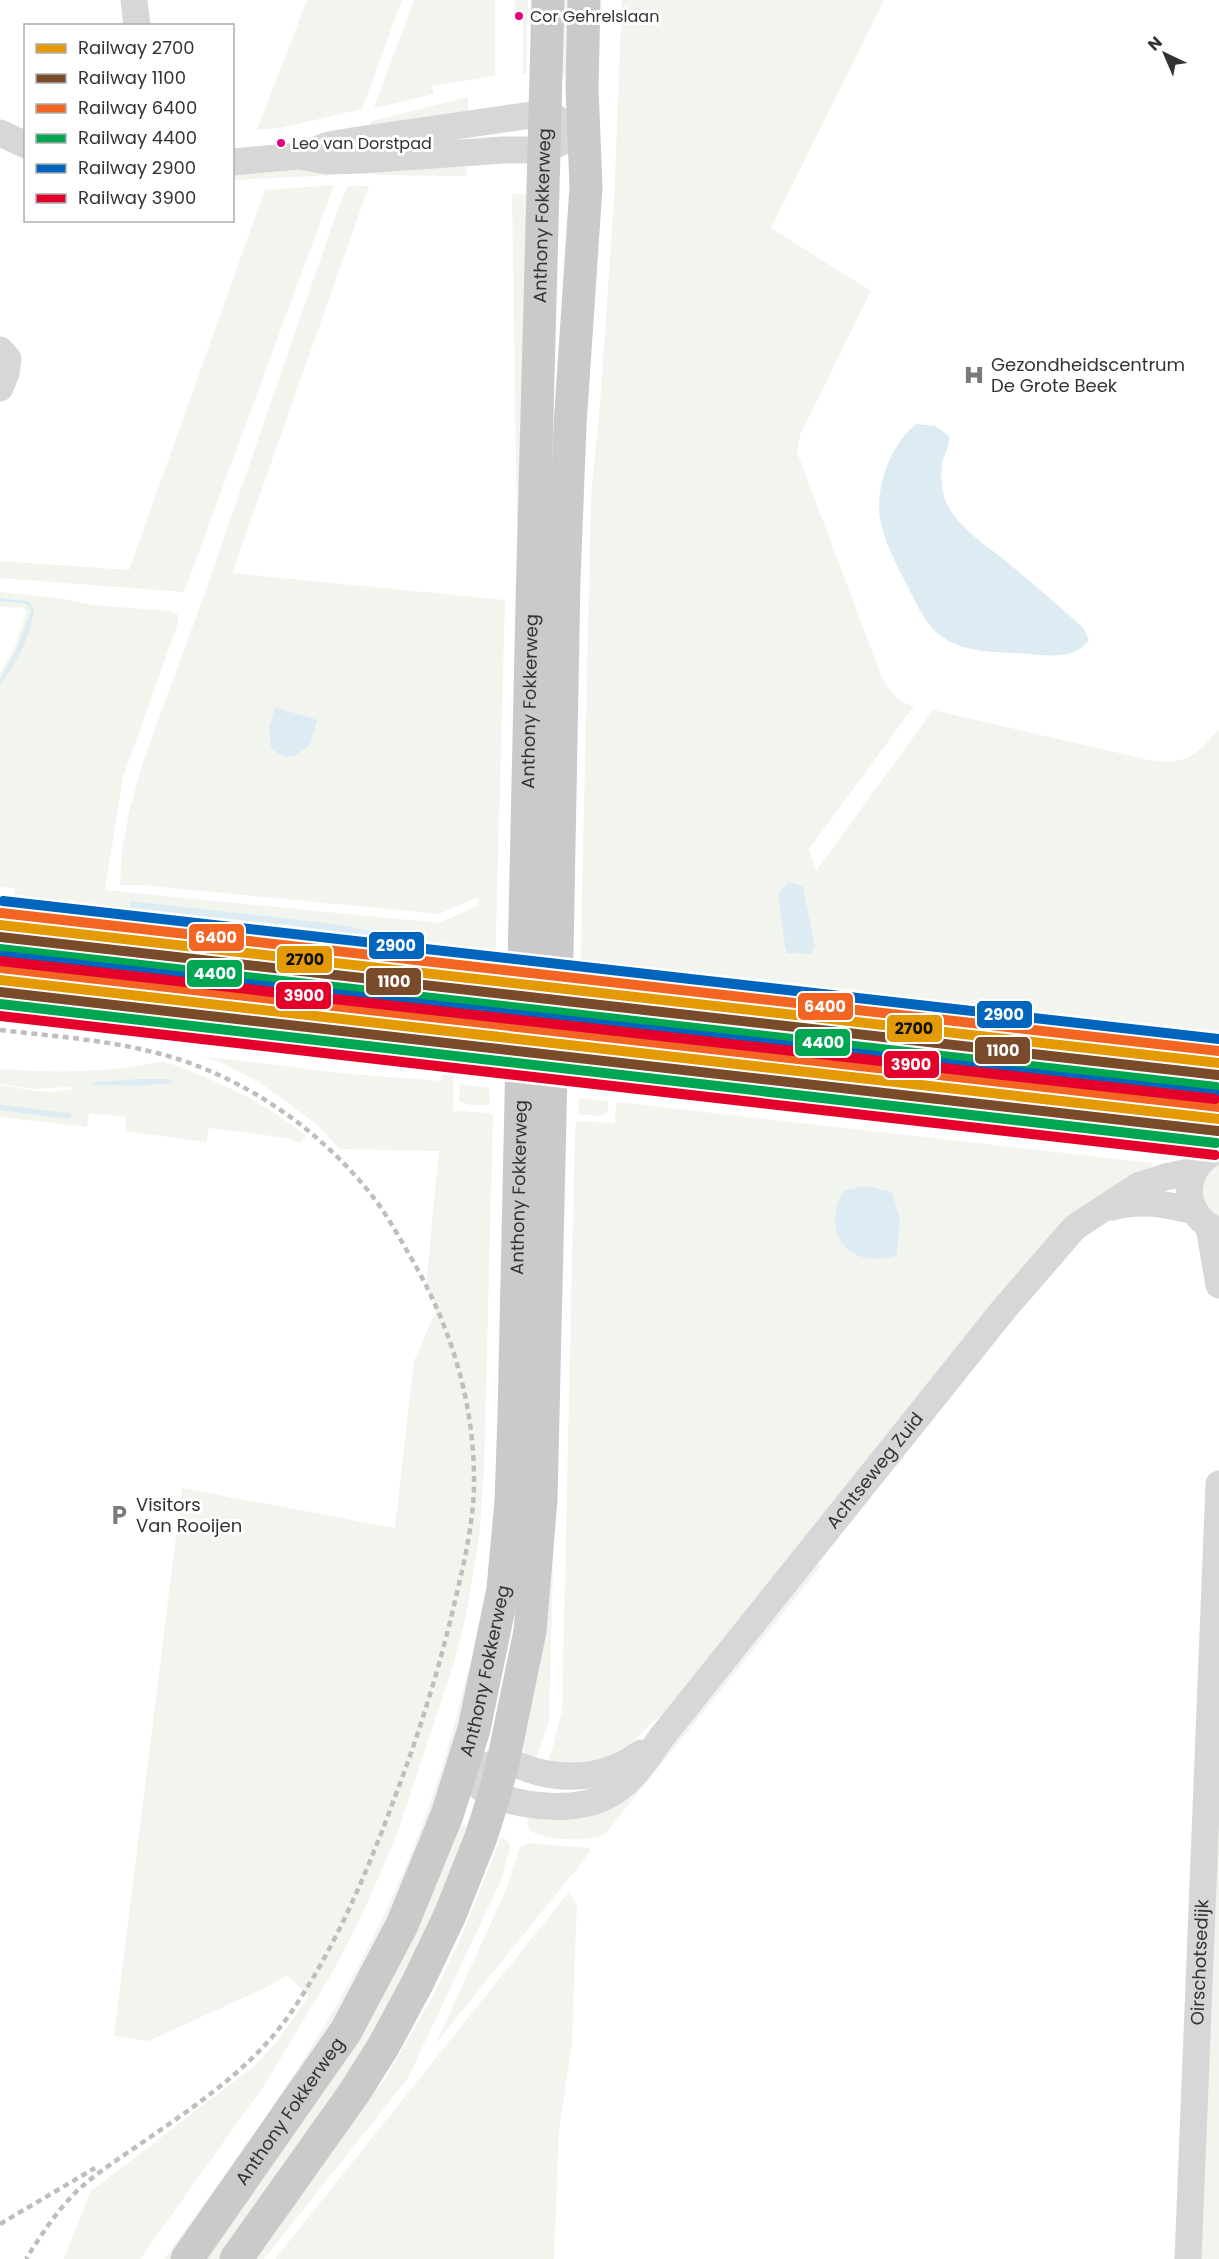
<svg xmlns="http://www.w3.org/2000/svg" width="1219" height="2259" viewBox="0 0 1219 2259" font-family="Poppins,sans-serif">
<rect width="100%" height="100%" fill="#fff"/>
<!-- green -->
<g fill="#f1f5ed" fill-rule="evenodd">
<polygon points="307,0 402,0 362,109 280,128 257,130"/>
<polygon points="414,0 495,0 495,76 432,86 434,94 374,108"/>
<polygon points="515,0 528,0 526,74 523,74 523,12 515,11"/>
<polygon points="558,0 571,0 573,75 556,75"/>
<path d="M622,0H884L771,228L871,291L800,435L797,452L882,678C890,691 898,703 914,706L809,849L816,871L933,710L1149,760C1189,765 1191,758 1219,730V1051L580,980L591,497L600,405L614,199ZM803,886L815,946L811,954L787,953C777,930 794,907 803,886Z"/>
<polygon points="468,97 468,115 365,133 372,121"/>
<polygon points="467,160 467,176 376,175 369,172"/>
<polygon points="340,167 337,175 233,180 233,173"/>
<polygon points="334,185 184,592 0,578 0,561 129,570 265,190"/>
<path d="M348,186H369L232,573L505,600L495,970L0,913V894L14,895L15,888L0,887V684L20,650L32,619L34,609L27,601L0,598V592L58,598L92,605L170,611L178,615V623L123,777L105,890L439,923L479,905L478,898L473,899L439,914L140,885H120L122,851L129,812L143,762L207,587L340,203ZM133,901L349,926L393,937L412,938L426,945H393L372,938L319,929L131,908L130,902Z"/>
<polygon points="512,194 532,195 517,533"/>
<path d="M0,601L27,604L30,607C30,629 12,662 0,679V674L15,647L26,613L25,608L0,607Z"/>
<polygon points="199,1056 349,1074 442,1081 443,1073 454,1074 453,1111 490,1113 493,1115 484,1469 479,1539 466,1616 454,1663 395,1840 361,1917 335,1968 265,2084 140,2259 64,2259 90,2192 254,2066 276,2043 309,1996 287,1975 267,1987 148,2041 114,2036 182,1488 395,1528 414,1361 437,1308 426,1285 439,1151 340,1149 316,1124 259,1082 220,1062"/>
<polygon points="593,1056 1074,1112 1072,1137 1140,1144 1150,1146 1153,1154 580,1089 580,1057"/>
<path d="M163,1061C215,1079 263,1101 306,1136L300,1143L287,1138L209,1128L206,1142L125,1131L126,1117L89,1113L87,1127L0,1117V1085C25,1089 51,1096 76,1088L67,1087L35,1089L0,1084V1069C54,1073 110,1073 163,1061ZM136,1079H167L171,1080L172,1083L137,1086L92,1085L94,1082Z"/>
<polygon points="460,1084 489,1088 490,1105 469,1105 459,1101"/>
<polygon points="580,1098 608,1101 608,1111 601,1116 577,1114"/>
<path d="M616,1102L1153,1163L1149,1171L1115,1190L671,1710L652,1722L625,1750L602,1762L548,1765L562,1711L575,1127L577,1121L615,1123ZM900,1220L897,1255L836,1229Z"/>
<polygon points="1095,1113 1219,1127 1219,1142 1192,1158 1181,1160 1158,1143 1159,1127 1096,1120 1094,1118"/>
<path d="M1219,1163V1220C1205,1211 1195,1193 1204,1177C1207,1172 1215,1167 1219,1163Z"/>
<polygon points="554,1529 549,1721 535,1762 528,1757 521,1747"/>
<path d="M814,1561L821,1566L605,1834C592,1843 542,1840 529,1830L527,1822L530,1812L574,1815Z"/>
<path d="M467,1673L474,1675L442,1793L361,1980L173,2259H164C212,2192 261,2127 305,2057C381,1939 437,1810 467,1673Z"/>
<polygon points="1219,1703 1219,2259 1198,2259"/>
<polygon points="455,1822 470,1828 444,1898 365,2053 221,2259 200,2259"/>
<polygon points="501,1837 508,1841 510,1848 501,1880 408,2078 264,2259 248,2259 324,2152 385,2079 435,1992 462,1935"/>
<polygon points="528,1843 589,1848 591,1851 436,2043 506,1890 520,1847"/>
<polygon points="568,1893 574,1899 577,1907 576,1929 572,2044 559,2129 554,2259 275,2259"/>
</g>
<!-- water -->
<g fill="#ddebf3">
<path d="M916,424L936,426L949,436C950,447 944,454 942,463C941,473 941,486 944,496C952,524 985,544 1007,562C1033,584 1060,606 1084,629L1089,640C1074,659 1052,656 1030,654C1003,652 964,654 941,636C925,624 917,605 908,587C898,568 884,541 880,519C875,487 891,444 916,424Z"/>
<path d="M0,598L28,601L34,609C31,635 16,664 0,684V679L17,649L31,610L27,604L0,601Z"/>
<polygon points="275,707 317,720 310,745 294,756 284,757 271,749 269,728"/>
<polygon points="789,882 803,886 815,946 811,954 787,953 785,947 778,893"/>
<path d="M132,901L318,922L349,926L393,937L426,941V945C390,946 357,935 322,930C259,921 194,917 131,908L129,904Z"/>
<polygon points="670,971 1219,1034 1219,1038 670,978"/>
<polygon points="136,1079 167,1079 171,1080 172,1083 137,1086 92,1085 94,1082"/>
<polygon points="0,1105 71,1113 72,1117 68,1119 0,1110"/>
<path d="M866,1186L892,1192L900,1220L897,1255C850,1271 820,1234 843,1191Z"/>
</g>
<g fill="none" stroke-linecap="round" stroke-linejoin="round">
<!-- minor -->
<g stroke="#d7d7d7" stroke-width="27">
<polyline points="134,0 137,26"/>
<polyline points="0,133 26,145"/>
<polyline points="232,162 299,156 327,161 363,160 503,150 544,150 583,132 546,113 352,141 329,145 299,156"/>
<polyline points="0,350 8,359 6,373 0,388"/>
<path d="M1219,1150C1179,1165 1180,1217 1219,1231"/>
<path d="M1112,1207C1140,1199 1166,1204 1194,1211"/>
<polyline points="1209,1227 1219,1285"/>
<path d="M484,1767C489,1765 496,1762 502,1762C513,1762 527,1769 538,1772C576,1781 610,1776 641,1753"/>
<path id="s1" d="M462,1772C472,1780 484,1792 496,1796C526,1807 575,1812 605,1797C630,1785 646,1760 661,1738L1004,1309L1075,1227L1138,1186L1165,1177L1194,1171"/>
<path id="s2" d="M1188,2259L1219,1484"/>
</g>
<!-- major -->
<g stroke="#cacaca" stroke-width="33">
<path id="s3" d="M187,2259L346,2031L402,1925L447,1815L474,1729L503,1589L511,1501L514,1416L532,603L548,0"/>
<polyline points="236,2259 354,2093 383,2047 418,1982 450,1915 481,1837 494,1796 503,1762 530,1631 541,1500 551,1074 557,953 564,580 570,425 586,187 582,87 584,0"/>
</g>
<!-- rail -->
<g stroke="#bebebe" stroke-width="4.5" stroke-dasharray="6 4.5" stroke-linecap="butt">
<polyline points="0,947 1219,1085"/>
<path d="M0,1030C61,1037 123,1041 181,1060C255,1085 321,1132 370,1193C387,1214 400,1239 414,1263C453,1332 475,1407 474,1486C473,1525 464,1563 455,1601C443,1653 428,1704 411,1753C379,1842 345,1933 292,2011C254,2067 198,2104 143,2142C120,2158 96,2173 76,2192C56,2212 41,2235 26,2259"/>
<polyline points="0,2224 95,2168"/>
</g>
<!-- rail-1 casing -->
<g stroke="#fff" stroke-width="15">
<g id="rail-1">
<polyline points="0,925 1219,1063"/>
<polyline points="0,980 1219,1119"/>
</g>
</g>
<!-- rail-2 casing -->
<g stroke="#fff" stroke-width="15">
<g id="rail-2">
<polyline points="0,937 1218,1075"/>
<polyline points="0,992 1218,1131"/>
</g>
</g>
<!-- rail-3 casing -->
<g stroke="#fff" stroke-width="15">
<g id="rail-3">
<polyline points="1,913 1219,1051"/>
<polyline points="1,968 1219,1107"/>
</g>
</g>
<!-- rail-4 casing -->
<g stroke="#fff" stroke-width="15">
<g id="rail-4">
<polyline points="0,949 1216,1087"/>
<polyline points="0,1004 1216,1143"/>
</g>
</g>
<!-- rail-5 casing -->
<g stroke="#fff" stroke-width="15">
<g id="rail-5">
<polyline points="3,901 1219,1039"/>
<polyline points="3,956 1219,1095"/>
</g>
</g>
<!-- rail-6 casing -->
<g stroke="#fff" stroke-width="15">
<g id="rail-6">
<polyline points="0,961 1215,1099"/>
<polyline points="0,1016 1215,1155"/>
</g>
</g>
<!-- rail-1 -->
<use href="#rail-1" stroke="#e39a05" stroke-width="10"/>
<!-- rail-2 -->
<use href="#rail-2" stroke="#7a4b2a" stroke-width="10"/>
<!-- rail-3 -->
<use href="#rail-3" stroke="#f26522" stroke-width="10"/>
<!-- rail-4 -->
<use href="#rail-4" stroke="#00a651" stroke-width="10"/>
<!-- rail-5 -->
<use href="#rail-5" stroke="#0065bd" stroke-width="10"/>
<!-- rail-6 -->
<use href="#rail-6" stroke="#e4002b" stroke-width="10"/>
</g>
<!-- icons -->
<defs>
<g id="hospital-bare" transform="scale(1.62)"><path d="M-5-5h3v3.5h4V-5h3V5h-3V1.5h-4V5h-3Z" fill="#7a7a7a" stroke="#fff" stroke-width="2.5" paint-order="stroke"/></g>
<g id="parking-bare" transform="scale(1.62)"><path d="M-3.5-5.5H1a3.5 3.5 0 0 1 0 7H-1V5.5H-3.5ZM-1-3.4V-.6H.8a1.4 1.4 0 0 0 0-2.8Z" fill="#7a7a7a" stroke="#fff" stroke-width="2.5" paint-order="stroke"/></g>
</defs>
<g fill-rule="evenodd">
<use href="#hospital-bare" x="974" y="375"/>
<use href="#parking-bare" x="119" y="1515"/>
</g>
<!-- markers -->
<g fill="#e5007d" stroke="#fff" stroke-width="2">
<circle cx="519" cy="16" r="5"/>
<circle cx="281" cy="143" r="5"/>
</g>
<g text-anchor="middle" stroke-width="6" stroke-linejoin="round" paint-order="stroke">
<!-- bus labels -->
<g font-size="16" fill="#333" stroke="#fff" text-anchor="start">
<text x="530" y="22">Cor Gehrelslaan</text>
<text x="292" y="149">Leo van Dorstpad</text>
</g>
<!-- street labels -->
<g font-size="18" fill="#333" stroke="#fff">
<text dy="6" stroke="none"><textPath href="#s3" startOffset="2124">Anthony Fokkerweg</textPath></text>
<text dy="6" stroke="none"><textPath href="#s3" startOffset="1638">Anthony Fokkerweg</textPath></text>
<text dy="6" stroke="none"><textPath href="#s3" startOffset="1152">Anthony Fokkerweg</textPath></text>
<text dy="6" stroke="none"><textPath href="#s1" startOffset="578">Achtseweg Zuid</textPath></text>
<text dy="6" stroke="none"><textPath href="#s3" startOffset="666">Anthony Fokkerweg</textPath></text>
<text dy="6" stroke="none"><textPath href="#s2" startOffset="297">Oirschotsedijk</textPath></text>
<text dy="6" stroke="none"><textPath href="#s3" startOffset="180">Anthony Fokkerweg</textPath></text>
</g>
<!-- poi labels -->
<g font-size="18" fill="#333" stroke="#fff" text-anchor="start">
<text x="991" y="371">Gezondheidscentrum<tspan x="991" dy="21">De Grote Beek</tspan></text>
<text x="136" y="1511">Visitors<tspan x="136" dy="21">Van Rooijen</tspan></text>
</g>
</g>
<g stroke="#fff" stroke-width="2">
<rect x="188" y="923" width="57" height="29" rx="6" fill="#f26522"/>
<rect x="368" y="931" width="57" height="29" rx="6" fill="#0065bd"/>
<rect x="276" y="945" width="57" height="29" rx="6" fill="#e39a05"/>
<rect x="186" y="959" width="57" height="29" rx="6" fill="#00a651"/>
<rect x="365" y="967" width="57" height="29" rx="6" fill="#7a4b2a"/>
<rect x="275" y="981" width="57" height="29" rx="6" fill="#e4002b"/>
<rect x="797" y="992" width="57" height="29" rx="6" fill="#f26522"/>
<rect x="976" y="1000" width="57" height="29" rx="6" fill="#0065bd"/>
<rect x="886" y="1014" width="57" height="29" rx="6" fill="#e39a05"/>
<rect x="794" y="1028" width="57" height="29" rx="6" fill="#00a651"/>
<rect x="974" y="1036" width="57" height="29" rx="6" fill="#7a4b2a"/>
<rect x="883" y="1050" width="57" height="29" rx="6" fill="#e4002b"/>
</g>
<g font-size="16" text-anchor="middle" font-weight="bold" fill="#fff">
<text x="216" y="943">6400</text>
<text x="396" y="951">2900</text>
<text x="215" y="979">4400</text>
<text x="394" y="987">1100</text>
<text x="304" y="1001">3900</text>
<text x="825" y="1012">6400</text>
<text x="1004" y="1020">2900</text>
<text x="823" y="1048">4400</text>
<text x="1003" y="1056">1100</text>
<text x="911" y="1070">3900</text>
</g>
<g font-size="16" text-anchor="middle" font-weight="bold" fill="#111">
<text x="305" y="965">2700</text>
<text x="914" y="1034">2700</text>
</g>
<!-- legend -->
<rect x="24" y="24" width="210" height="198" fill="#ffffff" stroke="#adadad" stroke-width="1.5"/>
<rect x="36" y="44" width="30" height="9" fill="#e39a05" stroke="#adadad" stroke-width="1.5"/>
<text x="78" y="54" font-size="18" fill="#333333">Railway 2700</text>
<rect x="36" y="74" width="30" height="9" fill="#7a4b2a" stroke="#adadad" stroke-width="1.5"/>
<text x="78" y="84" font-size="18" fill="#333333">Railway 1100</text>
<rect x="36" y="104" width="30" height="9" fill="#f26522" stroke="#adadad" stroke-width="1.5"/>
<text x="78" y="114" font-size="18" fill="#333333">Railway 6400</text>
<rect x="36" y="134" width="30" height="9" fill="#00a651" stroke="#adadad" stroke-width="1.5"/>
<text x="78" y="144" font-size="18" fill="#333333">Railway 4400</text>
<rect x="36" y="164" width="30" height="9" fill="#0065bd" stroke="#adadad" stroke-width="1.5"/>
<text x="78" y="174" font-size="18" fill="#333333">Railway 2900</text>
<rect x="36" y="194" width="30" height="9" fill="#e4002b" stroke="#adadad" stroke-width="1.5"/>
<text x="78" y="204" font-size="18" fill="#333333">Railway 3900</text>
<!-- north arrow -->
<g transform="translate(1165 54) rotate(316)" stroke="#ffffff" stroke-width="4.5" paint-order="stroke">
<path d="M0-4.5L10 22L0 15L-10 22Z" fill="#333333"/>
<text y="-9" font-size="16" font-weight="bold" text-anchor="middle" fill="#333333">N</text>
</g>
</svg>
